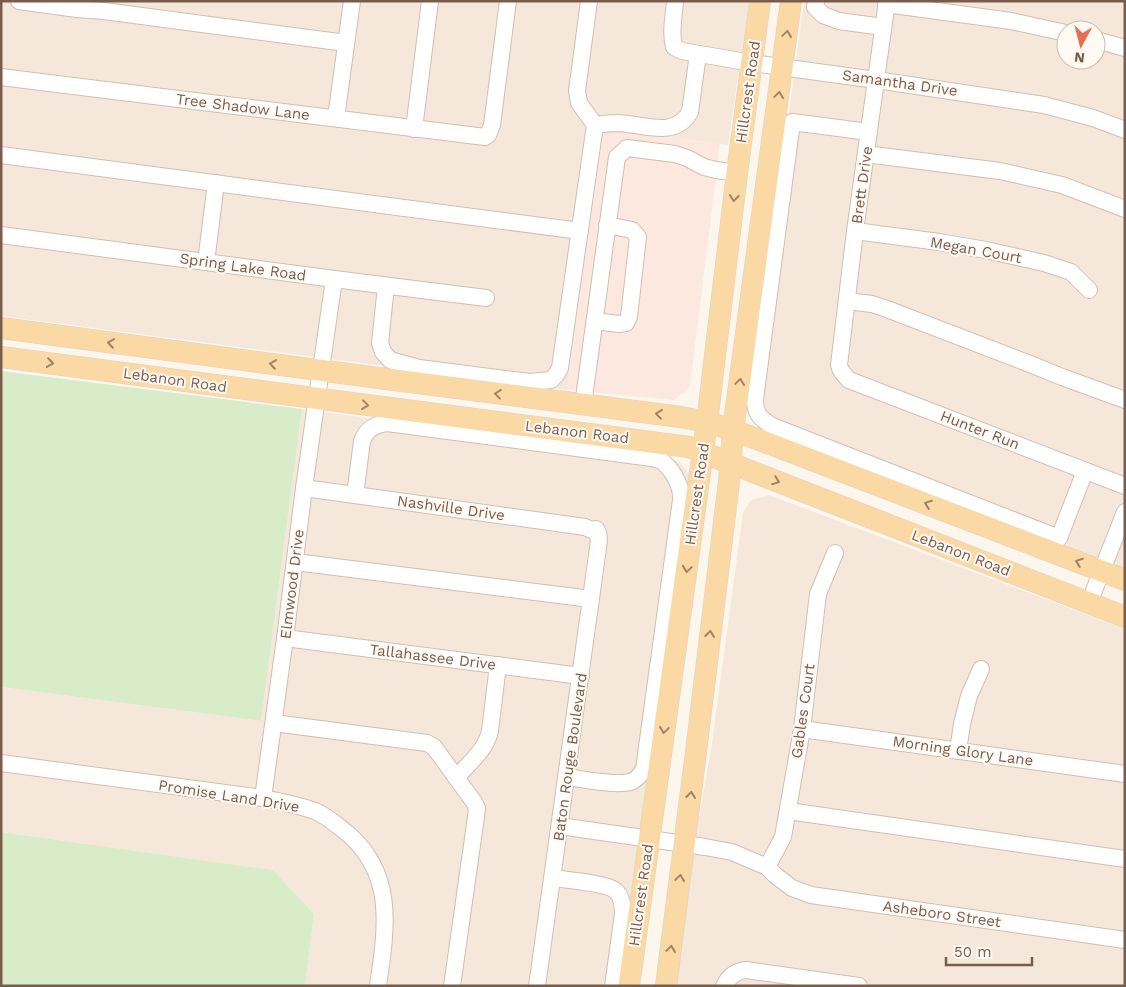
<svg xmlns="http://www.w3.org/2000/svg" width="1126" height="987" viewBox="0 0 1126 987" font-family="'Work Sans',sans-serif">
<rect width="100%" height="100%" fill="#fdf6ec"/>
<!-- residential -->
<g fill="#f5e8da" fill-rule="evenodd">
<polygon points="1,1 749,1 728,145 618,130 597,141 567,390 1,316"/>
<path d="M804,1H1125V573L774,431L750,406ZM1066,30H1096V60H1066Z"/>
<polygon points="302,409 679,461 691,477 621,986 305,986 314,914 273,870 1,832 1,687 261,721"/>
<polygon points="769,495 1125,629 1125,986 674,986 689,873 711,750 743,513 751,500"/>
</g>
<!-- commercial -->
<polygon fill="#fde8e0" points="618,130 720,144 690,386 685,392 673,400 567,390 597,141"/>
<!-- green -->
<g fill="#d8ecc9">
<polygon points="1,371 302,409 261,721 1,687"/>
<polygon points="1,832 273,870 314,914 305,986 1,985"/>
</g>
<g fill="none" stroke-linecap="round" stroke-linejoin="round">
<!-- minor casing -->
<g stroke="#d1beb0" stroke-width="18">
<g id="minor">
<polyline points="19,1 77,9 104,11 346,43"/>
<path d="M675,1C674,16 670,32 674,47L682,51L752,63L876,80L1044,105L1093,118L1125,130"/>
<polyline points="816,1 815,7 823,15 839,21 883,27"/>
<path d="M887,1L855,231L839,365C840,371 844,375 849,380L1125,486"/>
<polyline points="886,4 1011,21 1066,33"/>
<polyline points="1096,40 1125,48"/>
<polyline points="1,77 485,137 488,135 492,125 508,1"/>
<polyline points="336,118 352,1"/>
<path d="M595,125C602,124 610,123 618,123C643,124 675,139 690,112L698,54"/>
<polyline points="414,129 430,1"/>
<path d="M869,132L792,122L755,399C755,414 760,418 772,426L1059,538L1085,471"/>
<polyline points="866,154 1000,171 1062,185 1125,209"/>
<polyline points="1,155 580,231"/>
<polyline points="855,231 939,242 986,250 1044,263 1071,272 1089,290"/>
<polyline points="1,235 334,279 486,298"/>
<polyline points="206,262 216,183"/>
<polyline points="386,286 380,343 383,352 390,360 419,368 530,382 551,380 556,375 560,368 595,125 579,103 577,91 589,1"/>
<polyline points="847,301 872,304 887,309 1030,364 1062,377 1125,400"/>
<polyline points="595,321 619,324 626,323 629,317 638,237 632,230 607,225"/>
<polyline points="583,405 617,157 627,148 675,154 687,158 704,167 716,170 737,173"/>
<path d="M304,488L355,495L585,527L594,531L596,529C600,535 599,541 598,548L537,986"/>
<path d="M355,495L362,441C366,430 375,424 387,423L652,458C656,459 661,460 664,463C674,472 682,487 681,500L644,769C641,774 638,778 633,781C620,787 582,779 567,777"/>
<polyline points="295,562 591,599"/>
<polyline points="1089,603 1125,512"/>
<polyline points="285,638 581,676"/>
<polyline points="274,723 427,743 434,747 474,802 477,808 476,817 452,986"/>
<polyline points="802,729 1125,774"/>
<polyline points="958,751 962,724 969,696 981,669"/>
<path d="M1,763L263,798C281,802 299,805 315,811C327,816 337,825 347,833C396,874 386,930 378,986"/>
<path d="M456,778C468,764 486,750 490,731L498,665"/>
<polyline points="263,798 285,638 304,488 334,279"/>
<polyline points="788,811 1125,859"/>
<polyline points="560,826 705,847 732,852 767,867 775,875 792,888 811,895 1125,940"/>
<polyline points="767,867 783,837 802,729 818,594 835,553"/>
<path d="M553,878C566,880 607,883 616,891C622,897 623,905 623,914L613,986"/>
<path d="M724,986C729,976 736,971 746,970L859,986"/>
</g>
</g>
<!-- major casing -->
<g stroke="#dad1cd" stroke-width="22">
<g id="major">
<polyline points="1,328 371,377 681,417 707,422 733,430 778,447 1125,580"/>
<polyline points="1,357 689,447 1125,617"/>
<polyline points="629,986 707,422 737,173 760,1"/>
<polyline points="666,986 694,768 729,482 733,430 791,1"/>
</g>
</g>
<!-- minor -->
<use href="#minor" stroke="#fff" stroke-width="16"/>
<!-- major -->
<use href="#major" stroke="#fbd9a5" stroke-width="21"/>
</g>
<!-- one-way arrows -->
<defs><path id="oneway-chevron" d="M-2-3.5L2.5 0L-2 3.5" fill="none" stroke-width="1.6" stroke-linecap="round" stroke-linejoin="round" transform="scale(1.25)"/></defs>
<g stroke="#a18267">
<use href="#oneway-chevron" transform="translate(787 34) rotate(-82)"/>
<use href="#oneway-chevron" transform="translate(779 95) rotate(-82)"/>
<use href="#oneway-chevron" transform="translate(734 198) rotate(97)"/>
<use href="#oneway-chevron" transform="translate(111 343) rotate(-172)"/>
<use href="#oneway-chevron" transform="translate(50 363) rotate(8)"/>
<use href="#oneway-chevron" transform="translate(273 364) rotate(-172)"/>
<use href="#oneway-chevron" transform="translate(740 382) rotate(-82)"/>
<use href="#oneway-chevron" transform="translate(498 394) rotate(-173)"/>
<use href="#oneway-chevron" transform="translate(365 405) rotate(7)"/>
<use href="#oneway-chevron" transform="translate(659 414) rotate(-173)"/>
<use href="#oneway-chevron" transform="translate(776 481) rotate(21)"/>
<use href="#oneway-chevron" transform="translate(928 504) rotate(-159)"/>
<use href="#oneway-chevron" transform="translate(1079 562) rotate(-159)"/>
<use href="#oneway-chevron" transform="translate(687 569) rotate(98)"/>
<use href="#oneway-chevron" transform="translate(710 634) rotate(-83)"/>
<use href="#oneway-chevron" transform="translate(664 730) rotate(98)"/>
<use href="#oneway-chevron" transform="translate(691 795) rotate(-83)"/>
<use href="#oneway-chevron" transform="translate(680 878) rotate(-82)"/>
<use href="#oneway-chevron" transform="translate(671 949) rotate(-82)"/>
</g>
<g text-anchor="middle" stroke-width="4" stroke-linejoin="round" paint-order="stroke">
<!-- street labels -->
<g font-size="15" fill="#7a5c4d" stroke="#fffaf3">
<text transform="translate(900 83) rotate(8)" y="5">Samantha Drive</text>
<text transform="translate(748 92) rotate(-82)" y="5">Hillcrest Road</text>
<text transform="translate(243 107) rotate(7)" y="5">Tree Shadow Lane</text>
<text transform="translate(862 185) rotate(-82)" y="5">Brett Drive</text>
<text transform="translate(976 250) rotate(10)" y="5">Megan Court</text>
<text transform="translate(243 267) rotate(8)" y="5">Spring Lake Road</text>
<text transform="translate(175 380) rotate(8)" y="5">Lebanon Road</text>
<text transform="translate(980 430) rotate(21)" y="5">Hunter Run</text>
<text transform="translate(577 432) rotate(7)" y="5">Lebanon Road</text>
<text transform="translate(697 494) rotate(-82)" y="5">Hillcrest Road</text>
<text transform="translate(451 508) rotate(8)" y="5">Nashville Drive</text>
<text transform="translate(961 553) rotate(21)" y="5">Lebanon Road</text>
<text transform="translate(292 584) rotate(-83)" y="5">Elmwood Drive</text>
<text transform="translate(433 657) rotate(7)" y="5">Tallahassee Drive</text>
<text transform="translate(803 711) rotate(-82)" y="5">Gables Court</text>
<text transform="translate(963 751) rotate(8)" y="5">Morning Glory Lane</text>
<text transform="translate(570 757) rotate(-82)" y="5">Baton Rouge Boulevard</text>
<text transform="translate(229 796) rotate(9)" y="5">Promise Land Drive</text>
<text transform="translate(641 895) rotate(-82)" y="5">Hillcrest Road</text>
<text transform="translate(942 914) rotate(8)" y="5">Asheboro Street</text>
</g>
</g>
<!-- border -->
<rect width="1126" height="987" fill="none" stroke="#7a5c4d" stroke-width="5"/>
<!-- north arrow -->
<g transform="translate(1081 45) rotate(187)"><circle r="24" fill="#fffaf3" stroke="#cabbb1"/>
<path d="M0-4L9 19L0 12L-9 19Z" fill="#e76f51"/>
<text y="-8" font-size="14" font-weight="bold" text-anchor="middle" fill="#7a5c4d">N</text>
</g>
<!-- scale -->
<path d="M946 957v8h86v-8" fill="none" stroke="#7a5c4d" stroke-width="2.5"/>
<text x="954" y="957" font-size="15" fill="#7a5c4d" stroke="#fffaf3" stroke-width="4" paint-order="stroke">50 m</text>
</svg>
